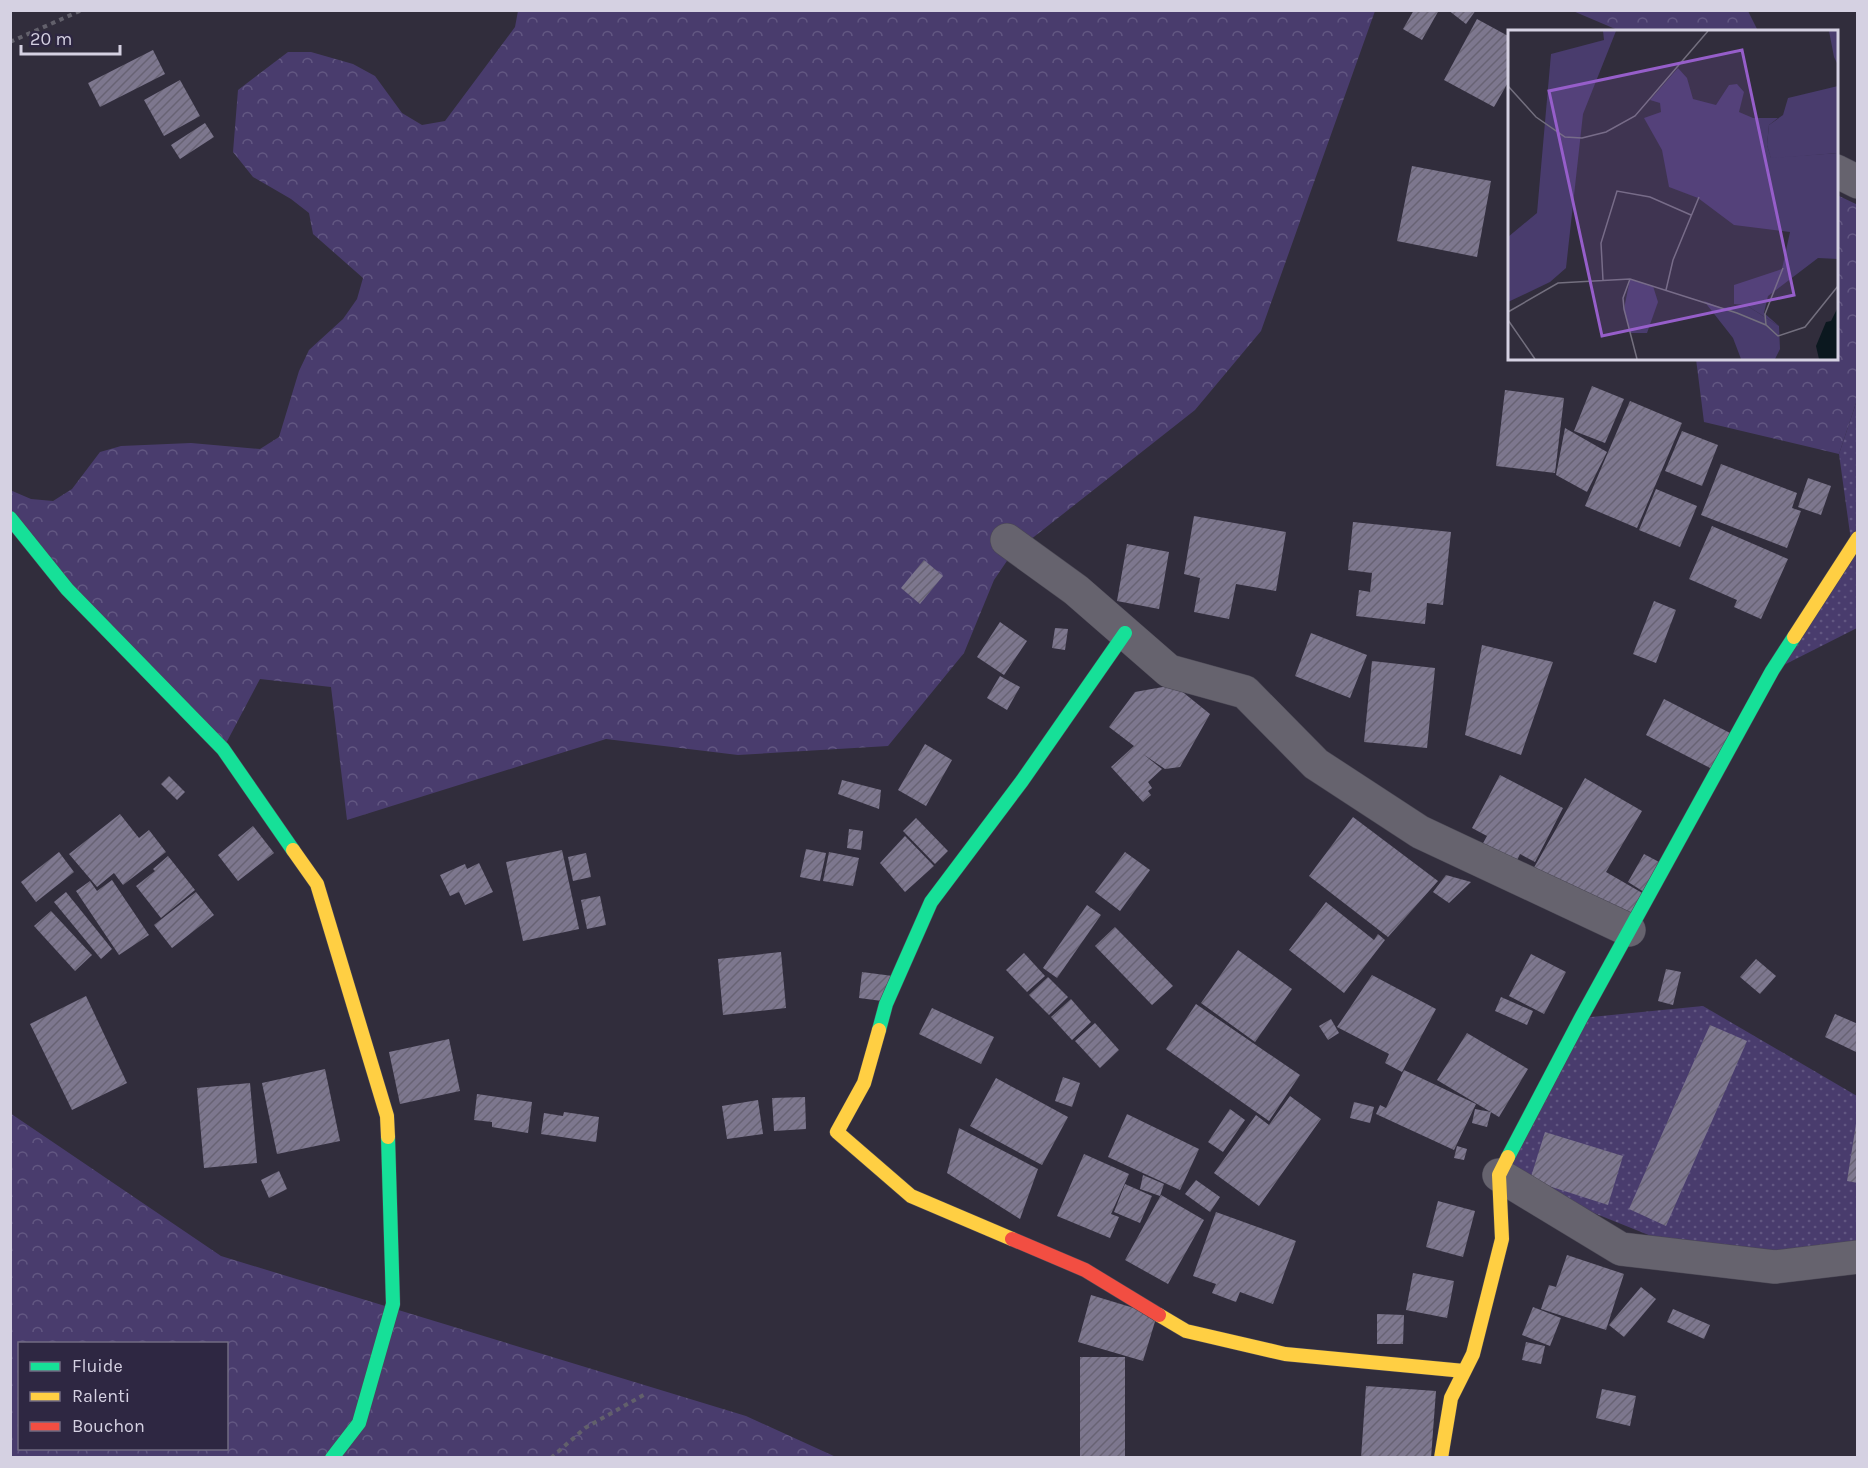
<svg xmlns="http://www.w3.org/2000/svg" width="1868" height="1468" viewBox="0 0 1868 1468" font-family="Karla,sans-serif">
<defs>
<pattern id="grass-dots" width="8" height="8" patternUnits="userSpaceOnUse" patternTransform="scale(1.5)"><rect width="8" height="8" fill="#493c6d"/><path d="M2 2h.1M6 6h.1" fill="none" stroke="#625782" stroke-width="1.8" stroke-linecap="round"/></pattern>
<pattern id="forest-crowns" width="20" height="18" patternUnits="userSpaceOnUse" patternTransform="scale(1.5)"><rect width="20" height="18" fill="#493c6d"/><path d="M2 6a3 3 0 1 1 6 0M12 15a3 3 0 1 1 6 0" fill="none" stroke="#625782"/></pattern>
<pattern id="building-hatch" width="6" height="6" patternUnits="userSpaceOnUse" patternTransform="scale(1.5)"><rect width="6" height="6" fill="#7d778e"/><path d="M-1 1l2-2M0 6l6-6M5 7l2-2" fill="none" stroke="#686374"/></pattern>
</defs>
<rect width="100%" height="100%" fill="#312d3c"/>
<!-- grass -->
<g fill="url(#grass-dots)">
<polygon points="1857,400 1857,628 1772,671 1852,548 1839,454"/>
<polygon points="1703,1006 1857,1096 1857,1257 1671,1244 1499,1175 1581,1018"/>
</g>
<!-- forest -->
<g fill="url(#forest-crowns)" fill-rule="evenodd">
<polygon points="518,11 1375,11 1261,331 1195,410 1011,555 994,580 964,653 888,746 738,755 606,739 347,820 331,687 260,679 223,749 11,518 10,490 31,499 53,501 72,489 100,452 121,446 191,443 260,449 279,437 299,371 309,350 343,319 357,299 363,278 313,234 309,213 291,199 253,177 233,152 238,90 288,52 311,52 353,64 375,76 402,113 422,125 445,121 515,27"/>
<polygon points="1573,11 1748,11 1758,31 1620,31"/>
<polygon points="1837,195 1858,205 1857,400 1839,454 1704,422 1696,359 1836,358"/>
<path d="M10,1113L221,1256L746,1416L836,1457H11ZM20,1344H226V1448H20Z"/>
</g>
<!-- building -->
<g fill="url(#building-hatch)">
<polygon points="1414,10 1439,10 1422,40 1403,29"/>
<polygon points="1448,10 1476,10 1466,24"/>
<polygon points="1477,19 1510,37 1510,79 1494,107 1444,80"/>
<polygon points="153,50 165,74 100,107 88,83"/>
<polygon points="180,80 200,116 164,136 144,100"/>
<polygon points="205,123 214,137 180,159 171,145"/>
<polygon points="1412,166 1491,181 1477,257 1397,241"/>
<polygon points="1592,386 1624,399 1605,443 1574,431"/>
<polygon points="1505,390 1564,398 1555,473 1496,466"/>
<polygon points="1630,401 1682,423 1637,528 1585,506"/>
<polygon points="1565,428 1607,452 1587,492 1556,475"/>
<polygon points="1682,431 1718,445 1702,486 1665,471"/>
<polygon points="1721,464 1797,493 1792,508 1801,511 1787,548 1701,515"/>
<polygon points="1808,478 1831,486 1821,515 1798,507"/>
<polygon points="1656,489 1697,506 1680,547 1639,530"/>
<polygon points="1194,516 1286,532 1276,591 1236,584 1229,619 1194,612 1200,578 1184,574"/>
<polygon points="1353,522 1451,532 1443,605 1427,603 1425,624 1356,616 1359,590 1370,592 1372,573 1348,570"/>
<polygon points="1712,526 1788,559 1761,619 1734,607 1737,600 1689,579"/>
<polygon points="1127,544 1169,552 1159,609 1117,601"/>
<polygon points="924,560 943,576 920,604 901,588"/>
<polygon points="1654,601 1676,610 1656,663 1633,654"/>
<polygon points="1000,622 1027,641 1004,675 977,657"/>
<polygon points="1055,628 1068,629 1065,650 1052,648"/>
<polygon points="1311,633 1367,655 1350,698 1295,676"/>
<polygon points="1482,645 1553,662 1521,755 1465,735"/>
<polygon points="1372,661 1435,668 1427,748 1364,742"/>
<polygon points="1000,676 1020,687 1007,710 987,698"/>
<polygon points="1174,685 1210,714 1180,767 1165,769 1143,754 1162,769 1148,782 1152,788 1148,791 1151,795 1143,802 1111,767 1134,746 1109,727 1135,692"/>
<polygon points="1664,699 1732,734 1714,770 1646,735"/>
<polygon points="925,744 952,760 926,806 898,790"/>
<polygon points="1500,775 1563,808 1535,862 1520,854 1516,863 1482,845 1487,836 1472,828"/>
<polygon points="169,776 185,792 177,800 161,784"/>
<polygon points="1585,778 1642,811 1606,872 1644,894 1627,925 1532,871"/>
<polygon points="842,780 881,790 879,809 838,794"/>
<polygon points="120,814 139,838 149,830 166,852 123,885 114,873 97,887 69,854"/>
<polygon points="1353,817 1438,881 1388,937 1309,876"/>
<polygon points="916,818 948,851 935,864 903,831"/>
<polygon points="253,826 274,853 238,881 218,855"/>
<polygon points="849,829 863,831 861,850 847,848"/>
<polygon points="905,836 934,866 905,892 880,863"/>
<polygon points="806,849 826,853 820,881 800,877"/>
<polygon points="562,850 579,929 523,941 506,862"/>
<polygon points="59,852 74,872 36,902 21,882"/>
<polygon points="829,852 859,858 853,886 823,881"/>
<polygon points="1125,852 1150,870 1120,911 1095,892"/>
<polygon points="586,853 591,877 573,881 568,857"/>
<polygon points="1644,854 1661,863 1644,892 1628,882"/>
<polygon points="168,856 195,890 161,918 136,886 155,871 153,869"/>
<polygon points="479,863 493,892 465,905 459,892 450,896 440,875 465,864 467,869"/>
<polygon points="1446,875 1471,882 1449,903 1433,892"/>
<polygon points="112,880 149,935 119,955 76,891 90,881 97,891"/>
<polygon points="66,892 112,949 101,959 54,902"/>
<polygon points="196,892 214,915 172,948 154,925"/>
<polygon points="600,896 606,925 587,929 581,900"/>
<polygon points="1326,902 1374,940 1378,934 1385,940 1344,993 1289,950"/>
<polygon points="1087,905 1101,915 1057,978 1043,968"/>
<polygon points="51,911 92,955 75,971 34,926"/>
<polygon points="1115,927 1173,986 1152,1005 1095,946"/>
<polygon points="1238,950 1292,989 1255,1042 1201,1003"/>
<polygon points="781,952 786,1008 723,1015 718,959"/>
<polygon points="1024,953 1045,976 1027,992 1006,970"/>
<polygon points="1531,954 1566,972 1544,1014 1509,996"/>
<polygon points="1756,959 1776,976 1760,994 1740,977"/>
<polygon points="1666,969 1681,972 1673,1005 1658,1001"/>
<polygon points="862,972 893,976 890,1002 859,998"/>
<polygon points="1372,975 1436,1009 1402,1072 1385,1063 1389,1054 1337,1027"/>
<polygon points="1048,977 1068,997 1049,1015 1029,995"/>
<polygon points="86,996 127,1083 72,1110 30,1024"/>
<polygon points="1501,997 1533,1011 1527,1025 1495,1011"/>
<polygon points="1071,999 1091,1022 1072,1040 1051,1017"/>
<polygon points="1196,1004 1300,1075 1269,1121 1166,1049"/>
<polygon points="932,1008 994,1037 981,1064 919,1034"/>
<polygon points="1835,1014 1858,1024 1856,1052 1825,1037"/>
<polygon points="1331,1019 1339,1033 1328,1040 1319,1026"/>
<polygon points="1095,1023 1119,1050 1100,1068 1075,1041"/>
<polygon points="1710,1025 1747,1041 1666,1226 1629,1209"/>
<polygon points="1467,1033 1528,1069 1499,1117 1437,1080"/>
<polygon points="449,1039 460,1091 400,1104 389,1052"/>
<polygon points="325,1069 340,1141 277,1154 262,1083"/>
<polygon points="1404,1070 1476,1104 1454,1150 1376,1114 1380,1105 1386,1108"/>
<polygon points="1063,1077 1080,1083 1072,1107 1055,1101"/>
<polygon points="996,1078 1068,1117 1042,1165 970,1126"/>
<polygon points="250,1083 257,1163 204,1168 197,1088"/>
<polygon points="477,1094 532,1102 528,1133 492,1127 492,1122 474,1120"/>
<polygon points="1290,1096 1321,1119 1259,1206 1214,1173 1256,1115 1269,1125"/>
<polygon points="805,1097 806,1129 774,1131 772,1098"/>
<polygon points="758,1100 763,1134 727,1139 722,1106"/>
<polygon points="1354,1102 1374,1107 1370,1123 1350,1118"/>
<polygon points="1230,1109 1245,1120 1223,1152 1208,1142"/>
<polygon points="1475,1109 1491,1112 1487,1127 1472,1123"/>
<polygon points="564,1112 599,1117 596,1142 541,1134 544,1113 563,1116"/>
<polygon points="1127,1114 1199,1149 1180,1190 1108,1157"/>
<polygon points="1856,1124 1858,1124 1858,1183 1847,1181"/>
<polygon points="959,1128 1038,1169 1020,1219 947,1173"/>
<polygon points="1545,1132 1623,1156 1608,1205 1530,1180"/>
<polygon points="1457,1146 1467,1149 1464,1160 1454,1158"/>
<polygon points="1084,1154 1129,1174 1111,1214 1119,1217 1110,1238 1057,1216"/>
<polygon points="279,1171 287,1189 269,1198 261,1180"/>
<polygon points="1143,1175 1164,1184 1160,1196 1140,1189"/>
<polygon points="1196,1180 1220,1197 1210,1212 1185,1194"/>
<polygon points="1125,1184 1152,1196 1140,1223 1114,1212"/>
<polygon points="1161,1195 1204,1220 1168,1284 1125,1260"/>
<polygon points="1438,1201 1475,1211 1463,1257 1426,1247"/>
<polygon points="1216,1212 1296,1241 1273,1304 1240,1292 1236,1302 1212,1293 1216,1284 1193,1276"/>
<polygon points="1567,1255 1624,1274 1606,1330 1541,1309 1549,1285 1556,1287"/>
<polygon points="1413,1273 1454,1281 1447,1318 1406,1310"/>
<polygon points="1641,1287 1656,1299 1624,1337 1609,1325"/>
<polygon points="1091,1295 1157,1315 1143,1361 1078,1342"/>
<polygon points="1533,1307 1561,1318 1550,1346 1522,1335"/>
<polygon points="1673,1309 1710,1325 1704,1339 1667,1322"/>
<polygon points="1377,1314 1404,1315 1403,1344 1377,1344"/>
<polygon points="1526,1342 1545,1346 1541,1364 1522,1360"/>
<rect x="1080" y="1357" width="45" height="100"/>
<polygon points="1366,1386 1436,1391 1431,1458 1361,1458"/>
<polygon points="1602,1389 1636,1396 1630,1426 1596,1418"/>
</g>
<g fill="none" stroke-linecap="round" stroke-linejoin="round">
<!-- street casing -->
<g stroke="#4b4855" stroke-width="34">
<g id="street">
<polyline points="1836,171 1858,182"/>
<polyline points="1007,540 1076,590 1169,671 1245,692 1316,764 1420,832 1629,930"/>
<polyline points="1499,1175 1621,1249 1775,1267 1858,1257"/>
</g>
</g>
<!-- fast casing -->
<g stroke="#4b4855" stroke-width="15">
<g id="fast">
<polyline points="10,518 67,589 223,749 293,850"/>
<polyline points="879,1030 886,1004 931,902 1022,781 1125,633"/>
<polyline points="1508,1157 1581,1018 1772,671 1794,637"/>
<polyline points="332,1458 359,1423 393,1304 388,1137"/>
</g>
</g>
<!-- slow casing -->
<g stroke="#4b4855" stroke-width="15">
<g id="slow">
<polyline points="1794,637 1858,538"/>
<polyline points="293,850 317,884 387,1116 388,1137"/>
<polyline points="879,1030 864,1083 837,1132 911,1196 1012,1239"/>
<polyline points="1159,1315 1186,1331 1285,1354 1464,1371"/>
<polyline points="1441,1458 1451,1398 1473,1354 1502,1239 1499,1175 1508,1157"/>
</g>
</g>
<!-- jam casing -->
<g stroke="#4b4855" stroke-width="15">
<polyline id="jam" points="1012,1239 1085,1270 1159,1315"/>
</g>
<!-- path -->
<g stroke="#62606b" stroke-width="4" stroke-dasharray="4.5 4.5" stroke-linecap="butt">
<polyline points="10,42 82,10"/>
<polyline points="551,1458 585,1428 647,1393"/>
</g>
<!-- street -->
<use href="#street" stroke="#66636e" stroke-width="33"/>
<!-- fast -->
<use href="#fast" stroke="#16e098" stroke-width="14"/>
<!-- slow -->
<use href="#slow" stroke="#ffcf43" stroke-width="14"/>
<!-- jam -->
<use href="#jam" stroke="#f24e42" stroke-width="14"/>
</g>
<!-- overview -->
<g transform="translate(1508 30)">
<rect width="330" height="330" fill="#312d3c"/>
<path d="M321,1H330V35L326,27ZM330,56V123L263,129L259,115L261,95L275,85L280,68ZM122,249L145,256L150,272L139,303H122L116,279ZM196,271L214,278L238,275L271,296L272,319L267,329H233L225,308Z" fill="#493c6d"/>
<path d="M95,1H108L75,84L58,238L42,252L0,272V207L29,183L43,24L96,10ZM170,38L179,48L185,69L208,75L221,55L229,54L236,62L231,82L245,88H270L261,95L259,115L263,128L330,123V229L310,228L260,266L256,283L271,296L238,275L226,274V255L274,239L282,202L226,195L190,168L161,157L154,120L136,88L153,82L152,73L142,70Z" fill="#493c6d"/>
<path d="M330,277V329H311L308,316L318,292L323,291Z" fill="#0b181f"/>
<path fill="none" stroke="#736f7e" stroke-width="1.5" d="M0,56L28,87L57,107L74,108L98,102L127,86L200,1M122,249L115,268L116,279L129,329M95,250L93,213L109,161L142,167L183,185M158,260L165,230L191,167M0,282L50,253L122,249L229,283L258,295L270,306L297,297L330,256M0,290L27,329M258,295L257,284L275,238"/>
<path fill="#965eca" fill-opacity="0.15" stroke="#965eca" stroke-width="3" d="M234,20L286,265L94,306L41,61Z"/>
<rect width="330" height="330" fill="none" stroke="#d5d1e2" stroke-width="3"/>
</g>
<!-- border -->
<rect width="1868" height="1468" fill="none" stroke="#d5d1e2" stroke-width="24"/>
<!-- legend -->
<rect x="18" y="1342" width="210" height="108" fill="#2e2742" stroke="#716b82" stroke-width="1.5"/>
<rect x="30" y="1362" width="30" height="9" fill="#16e098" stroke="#716b82" stroke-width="1.5"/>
<text x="72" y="1372" font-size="18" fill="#d5d1e2">Fluide</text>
<rect x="30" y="1392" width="30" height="9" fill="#ffcf43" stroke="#716b82" stroke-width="1.5"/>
<text x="72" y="1402" font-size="18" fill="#d5d1e2">Ralenti</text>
<rect x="30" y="1422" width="30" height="9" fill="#f24e42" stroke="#716b82" stroke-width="1.5"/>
<text x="72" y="1432" font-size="18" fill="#d5d1e2">Bouchon</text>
<!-- scale -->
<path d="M21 45v9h99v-9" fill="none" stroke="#d5d1e2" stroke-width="3"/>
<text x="30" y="45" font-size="18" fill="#d5d1e2" stroke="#2e2742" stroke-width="4.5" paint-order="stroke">20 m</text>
</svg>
